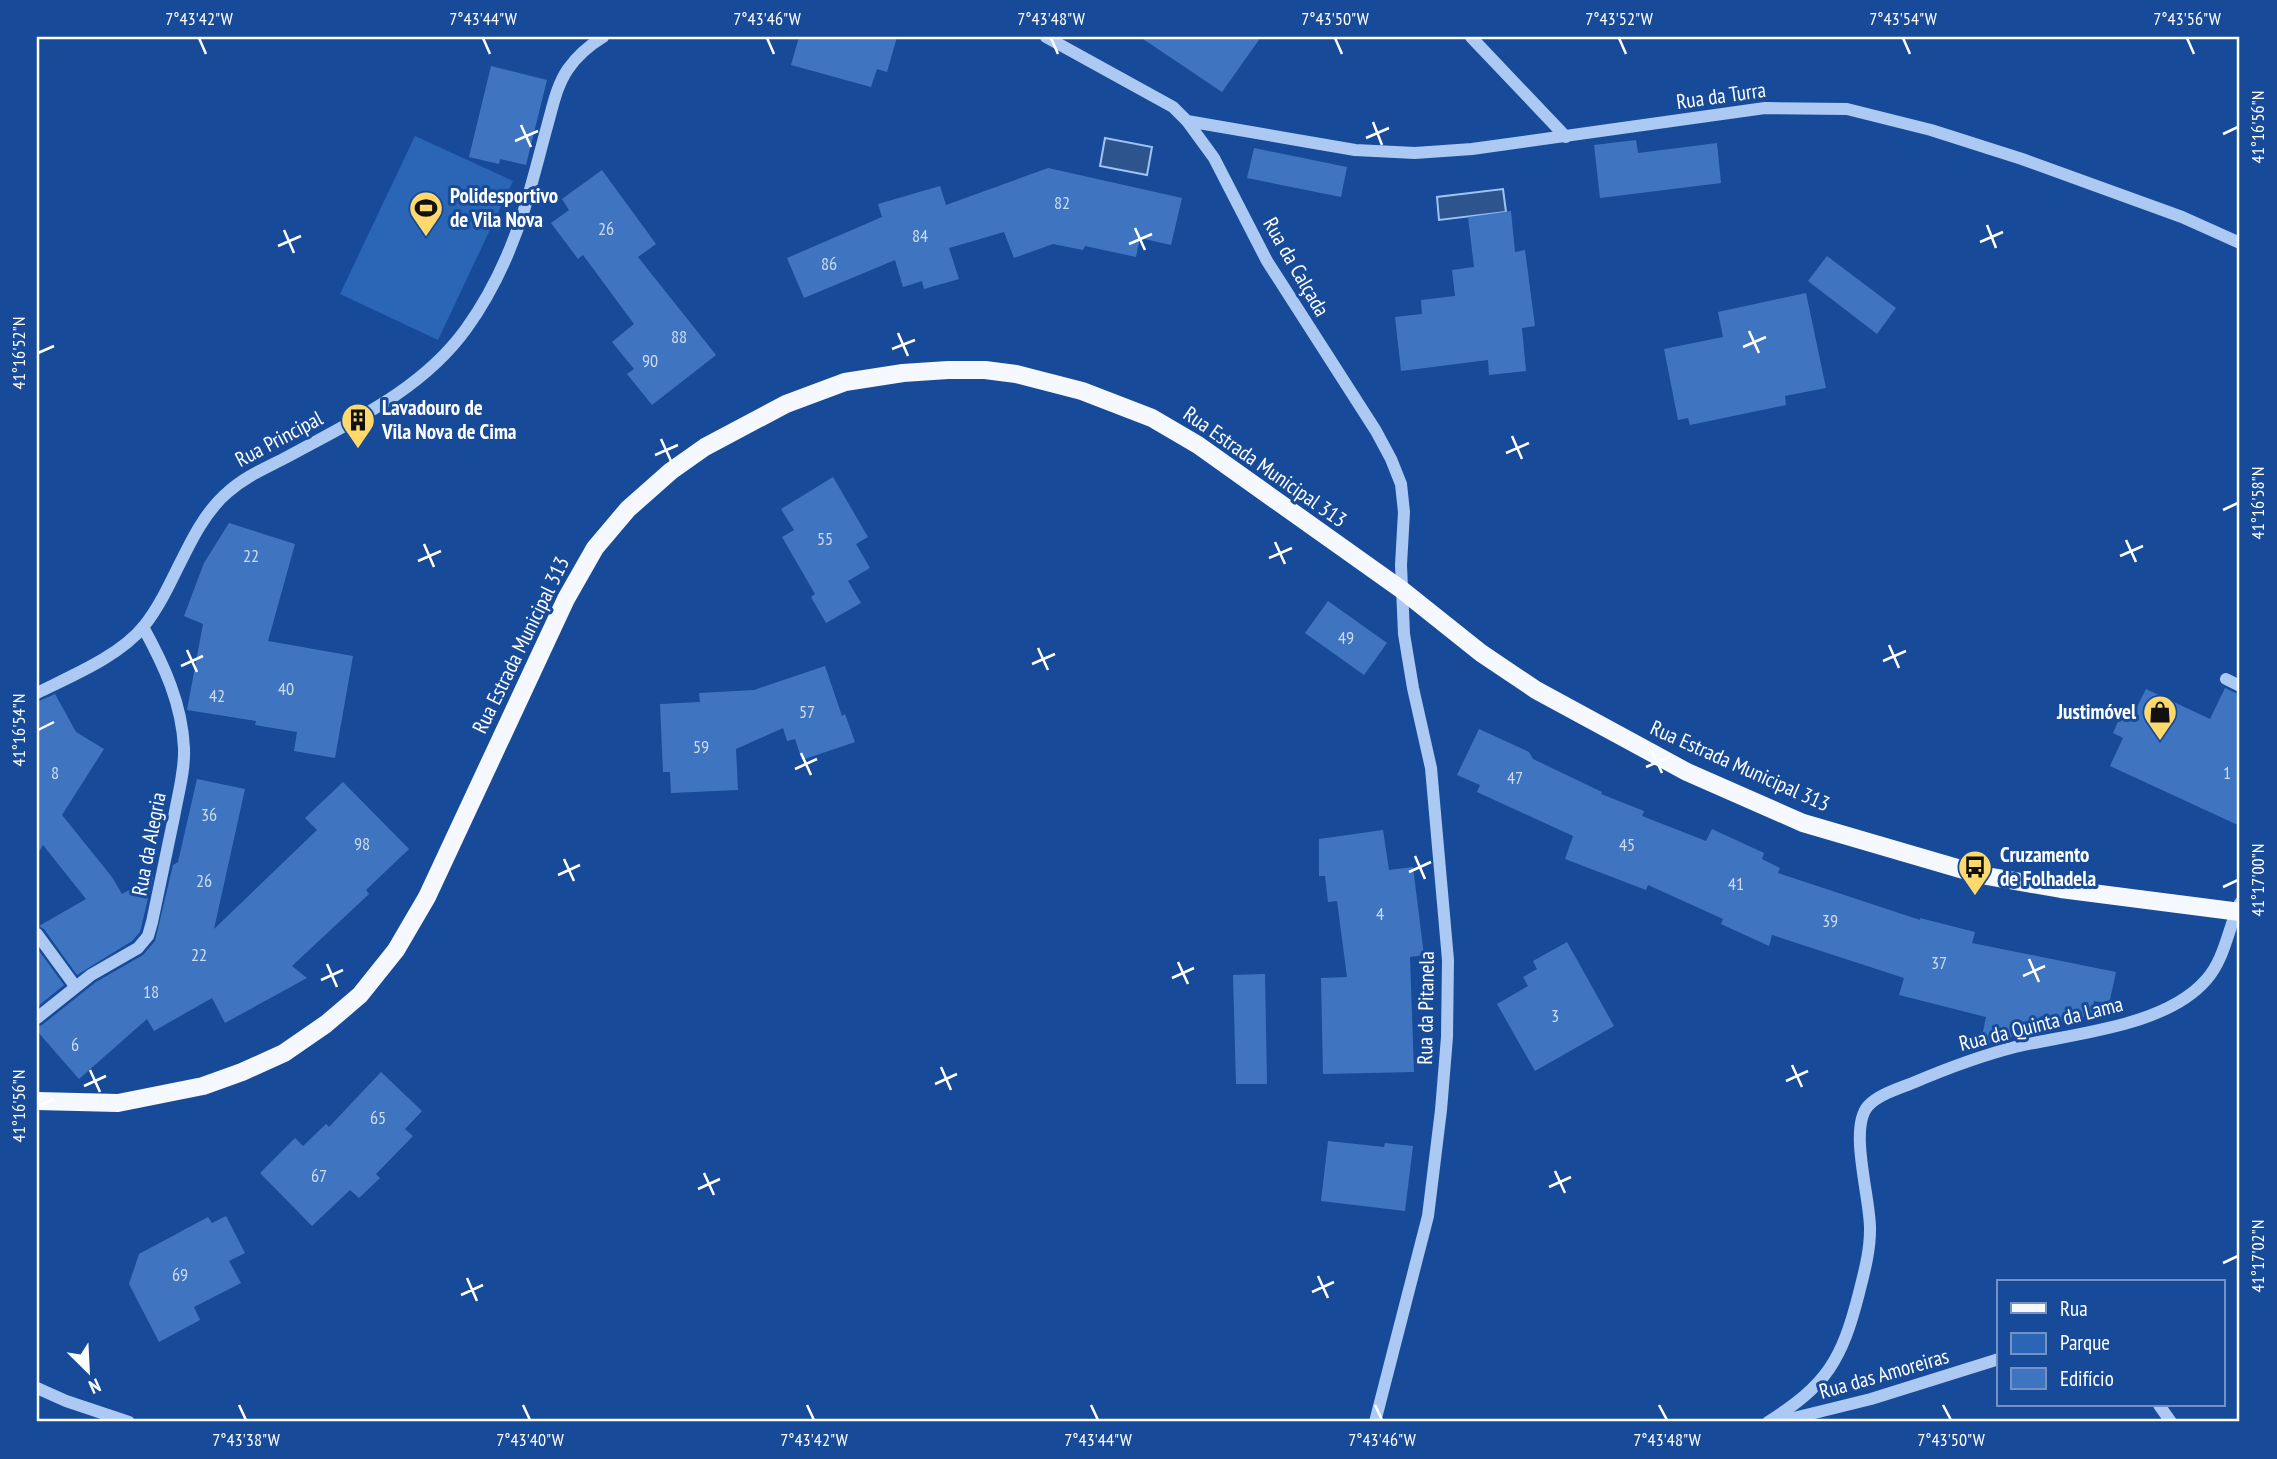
<svg xmlns="http://www.w3.org/2000/svg" width="2277" height="1459" viewBox="0 0 2277 1459" font-family="'PT Sans Narrow',sans-serif">
<rect width="100%" height="100%" fill="#174b99"/>
<!-- green -->
<polygon fill="#2a65b6" points="415,136 513,181 438,340 340,294"/>
<!-- water -->
<g fill="#2d548d" stroke="#9dc3f4" stroke-width="2">
<polygon points="1105,138 1152,147 1147,175 1100,166"/>
<polygon points="1503,189 1506,212 1439,220 1437,197"/>
</g>
<!-- building -->
<g fill="#3f75c0">
<polygon points="799,37 897,37 887,72 877,69 871,87 791,65"/>
<polygon points="1140,37 1261,37 1222,92"/>
<polygon points="491,66 547,80 526,165 500,159 499,164 469,157"/>
<polygon points="1636,140 1638,153 1717,143 1721,183 1600,198 1594,145"/>
<polygon points="1254,148 1347,167 1341,197 1247,178"/>
<polygon points="1048,168 1182,198 1171,245 1140,238 1136,257 1085,246 1083,250 1053,244 1014,258 1004,232 949,248 959,279 924,289 922,281 903,287 895,260 804,298 787,258 882,217 878,204 940,186 946,205"/>
<polygon points="602,170 656,244 638,257 716,355 652,405 627,374 634,369 612,342 634,324 583,255 578,259 551,223 569,210 562,199"/>
<polygon points="1511,211 1515,252 1525,250 1535,326 1522,328 1526,371 1489,375 1488,360 1401,371 1395,317 1422,314 1421,300 1455,296 1452,270 1474,267 1468,217"/>
<polygon points="1827,256 1896,308 1877,334 1808,281"/>
<polygon points="1806,293 1826,388 1785,396 1786,405 1690,425 1688,418 1678,420 1664,349 1723,337 1718,312"/>
<polygon points="833,477 868,537 856,544 870,568 848,581 861,603 826,623 811,597 815,594 782,537 794,530 781,509"/>
<polygon points="229,523 295,544 268,641 353,656 335,758 294,751 297,732 255,725 256,721 187,710 203,624 184,616 204,563"/>
<polygon points="1328,601 1387,643 1364,675 1305,633"/>
<polygon points="825,666 842,716 845,714 855,742 802,760 795,739 787,741 783,728 736,749 738,790 671,793 670,772 663,772 660,704 700,702 699,693 754,690"/>
<polygon points="2225,688 2240,695 2240,826 2110,766 2123,738 2113,733 2125,706 2135,711 2146,689 2210,719"/>
<polygon points="55,694 76,732 104,749 62,815 112,877 122,894 153,877 140,932 132,941 77,975 44,929 39,926 86,899 43,845 37,855 37,702"/>
<polygon points="1479,729 1529,752 1533,759 1602,792 1601,794 1644,811 1642,816 1706,841 1712,829 1764,853 1762,859 1780,868 1778,873 1920,920 1920,918 1975,932 1972,943 2116,972 2109,1004 2094,1001 2091,1015 2066,1022 2041,1016 2037,1029 1980,1046 1986,1017 1899,995 1904,978 1772,935 1769,946 1721,924 1723,919 1648,885 1646,890 1565,859 1573,836 1477,792 1480,785 1457,775"/>
<polygon points="197,779 245,789 214,929 317,830 305,818 343,782 409,849 366,890 369,894 292,966 307,978 225,1023 212,998 154,1031 147,1019 79,1079 37,1031 37,1027 42,1025 96,982 143,955 155,941 173,865 178,862"/>
<polygon points="1383,830 1389,870 1413,867 1424,955 1410,957 1414,1072 1323,1074 1321,978 1347,977 1337,901 1328,902 1325,876 1319,876 1319,839"/>
<polygon points="1567,942 1614,1026 1535,1071 1497,1004 1528,986 1523,977 1537,969 1533,961"/>
<polygon points="37,948 64,985 37,1007"/>
<polygon points="1265,974 1267,1084 1236,1084 1233,975"/>
<polygon points="381,1072 422,1111 405,1129 413,1136 376,1174 380,1178 359,1198 350,1190 312,1226 260,1173 295,1138 303,1146 326,1124 329,1127"/>
<polygon points="1328,1141 1384,1147 1385,1143 1413,1146 1405,1211 1321,1201"/>
<polygon points="226,1216 245,1253 229,1261 241,1283 194,1307 200,1320 159,1342 129,1284 139,1254 208,1217 212,1223"/>
</g>
<g fill="none" stroke-linecap="round" stroke-linejoin="round">
<!-- minor -->
<g stroke="#abc9f2" stroke-width="12">
<polyline points="1046,37 1173,107 1187,121 1214,158 1267,261 1376,431 1391,459 1401,484 1404,512 1401,565 1404,634 1413,688 1431,768 1448,960 1447,1037 1441,1110 1428,1216 1375,1422"/>
<polyline points="1471,37 1566,137"/>
<polyline points="1187,121 1355,150 1415,153 1472,149 1765,108 1847,109 1931,130 2022,159 2182,217 2240,243"/>
<polyline points="2226,679 2240,686"/>
<path d="M37,693C71,676 120,656 144,626C176,586 189,525 228,492C246,476 266,468 287,457C351,422 422,390 466,329C492,293 511,251 524,210C533,181 540,152 548,123C553,105 557,85 568,69C577,56 590,45 603,37"/>
<polyline points="37,934 75,986"/>
<path d="M37,1018L91,975L138,948L148,936L152,922C159,887 167,852 174,817C178,794 185,771 184,748C182,704 164,665 143,627"/>
<polyline points="37,1388 66,1401 129,1422"/>
<polyline points="2159,1405 2171,1422"/>
<path d="M1768,1422C1827,1385 1842,1360 1859,1293C1864,1273 1870,1252 1870,1230C1871,1200 1848,1129 1868,1106C1879,1094 1901,1088 1915,1082C1948,1068 1980,1056 2015,1047C2074,1033 2165,1027 2206,980C2225,959 2228,928 2240,903"/>
<polyline points="1778,1422 1871,1399 1999,1359"/>
</g>
<!-- major -->
<polyline stroke="#f5f9ff" stroke-width="18" points="37,1101 118,1103 203,1086 242,1072 284,1053 326,1024 360,995 396,950 427,897 566,599 595,548 628,509 671,471 705,447 786,404 845,382 903,373 948,370 985,370 1016,374 1082,391 1152,418 1198,445 1402,590 1481,653 1536,690 1687,772 1803,823 1981,875 2061,889 2240,912"/>
</g>
<!-- ticks -->
<path fill="none" stroke="#fff" stroke-width="2.5" d="M199,38L206,54M483,38L490,54M767,38L774,54M1051,38L1058,54M1335,38L1342,54M1619,38L1626,54M1903,38L1910,54M2187,38L2194,54M1373,122L1382,145M521,125L531,147M2223,134L2238,127M1366,138L1389,128M515,141L538,131M1987,225L1996,248M1135,228L1145,250M284,230L294,253M1980,242L2003,232M1129,244L1152,234M278,246L301,236M1749,331L1759,353M898,333L908,356M1743,347L1766,337M892,349L915,340M38,353L54,346M1512,436L1522,459M661,439L671,461M1506,453L1529,443M655,455L678,445M2223,510L2238,503M2126,540L2136,562M1275,542L1285,564M424,544L434,567M2120,556L2143,546M1269,558L1292,548M418,561L441,551M1889,645L1899,668M1038,648L1048,670M187,650L197,672M1883,661L1906,651M1032,664L1055,654M181,666L203,656M38,730L54,722M1652,751L1662,773M801,753L811,775M1646,767L1669,757M795,769L817,759M1415,856L1425,879M564,859L574,881M1409,872L1431,862M558,875L580,865M2223,887L2238,880M2029,959L2039,982M1178,962L1188,984M327,964L337,987M2023,976L2045,966M1172,978L1194,968M321,980L343,970M1792,1065L1802,1087M941,1067L951,1090M90,1070L100,1092M1786,1081L1808,1071M935,1084L957,1074M84,1086L106,1076M38,1106L54,1099M1555,1171L1565,1193M704,1173L714,1195M1549,1187L1571,1177M698,1189L720,1179M2223,1263L2238,1256M1318,1276L1328,1298M467,1278L477,1301M1312,1292L1334,1282M461,1295L483,1285M239,1405L246,1420M523,1405L530,1420M807,1405L814,1420M1091,1405L1098,1420M1375,1405L1382,1420M1659,1405L1667,1420M1943,1405L1951,1420"/>
<!-- icons -->
<defs>
<g id="stadium-pin" transform="scale(1.75)"><path d="M0 17L-7.5 6A9.5 9.5 0 1 1 7.5 6Z" fill="#ffd96b" stroke="#174b99"/><path d="M0-5a6.5 5 0 1 0 0 10a6.5 5 0 1 0 0-10ZM-3.5-1.8h7v3.6h-7Z" fill="#111"/></g>
<g id="building-pin" transform="scale(1.75)"><path d="M0 17L-7.5 6A9.5 9.5 0 1 1 7.5 6Z" fill="#ffd96b" stroke="#174b99"/><path d="M-4-6H4V6H1V3H-1V6H-4ZM-2.5-4.3h1.7v1.8h-1.7ZM.8-4.3h1.7v1.8H.8ZM-2.5-1h1.7V.8h-1.7ZM.8-1h1.7V.8H.8Z" fill="#111"/></g>
<g id="shop-pin" transform="scale(1.75)"><path d="M0 17L-7.5 6A9.5 9.5 0 1 1 7.5 6Z" fill="#ffd96b" stroke="#174b99"/><path d="M-5-2.5h2.3a2.7 3.5 0 0 1 5.4 0H5L5.5 6h-11ZM-1.5-2.5h3a1.5 2.3 0 0 0-3 0Z" fill="#111"/></g>
<g id="bus-pin" transform="scale(1.75)"><path d="M0 17L-7.5 6A9.5 9.5 0 1 1 7.5 6Z" fill="#ffd96b" stroke="#174b99"/><path d="M-5-6H5V4H4V6H2V4H-2V6H-4V4H-5ZM-3.5-4V0h7V-4ZM-3.5 1.2v1.5H-2V1.2ZM2 1.2v1.5H3.5V1.2Z" fill="#111"/></g>
</defs>
<g fill-rule="evenodd">
<use href="#stadium-pin" x="426" y="208"/>
<use href="#building-pin" x="358" y="420"/>
<use href="#shop-pin" x="2160" y="712"/>
<use href="#bus-pin" x="1975" y="867"/>
</g>
<g text-anchor="middle" stroke-width="6" stroke-linejoin="round" paint-order="stroke">
<!-- number labels -->
<g font-size="18" fill="#cfdcef">
<text x="1062" y="209">82</text>
<text x="606" y="235">26</text>
<text x="920" y="242">84</text>
<text x="829" y="270">86</text>
<text x="679" y="343">88</text>
<text x="650" y="367">90</text>
<text x="825" y="545">55</text>
<text x="251" y="562">22</text>
<text x="1346" y="644">49</text>
<text x="286" y="695">40</text>
<text x="217" y="702">42</text>
<text x="807" y="718">57</text>
<text x="701" y="753">59</text>
<text x="55" y="779">8</text>
<text x="2227" y="779">1</text>
<text x="1515" y="784">47</text>
<text x="209" y="821">36</text>
<text x="362" y="850">98</text>
<text x="1627" y="851">45</text>
<text x="204" y="887">26</text>
<text x="1736" y="890">41</text>
<text x="1380" y="920">4</text>
<text x="1830" y="927">39</text>
<text x="199" y="961">22</text>
<text x="1939" y="969">37</text>
<text x="151" y="998">18</text>
<text x="1555" y="1022">3</text>
<text x="75" y="1051">6</text>
<text x="378" y="1124">65</text>
<text x="319" y="1182">67</text>
<text x="180" y="1281">69</text>
</g>
<!-- street labels -->
<g font-size="21" fill="#fff" stroke="#174b99">
<text transform="translate(1721 96) rotate(-8)" y="7">Rua da Turra</text>
<text transform="translate(1296 267) rotate(60)" y="7">Rua da Calçada</text>
<text transform="translate(279 439) rotate(-28)" y="7">Rua Principal</text>
<text transform="translate(1265 467) rotate(35)" y="7">Rua Estrada Municipal 313</text>
<text transform="translate(521 645) rotate(-64)" y="7">Rua Estrada Municipal 313</text>
<text transform="translate(1740 766) rotate(24)" y="7">Rua Estrada Municipal 313</text>
<text transform="translate(149 844) rotate(-79)" y="7">Rua da Alegria</text>
<text transform="translate(1426 1008) rotate(-89)" y="7">Rua da Pitanela</text>
<text transform="translate(2041 1024) rotate(-14)" y="7">Rua da Quinta da Lama</text>
<text transform="translate(1884 1374) rotate(-16)" y="7">Rua das Amoreiras</text>
</g>
<!-- poi labels -->
<g font-size="21" font-weight="bold" fill="#fff" stroke="#174b99" text-anchor="start">
<text x="450" y="203">Polidesportivo<tspan x="450" dy="24">de Vila Nova</tspan></text>
<text x="382" y="415">Lavadouro de<tspan x="382" dy="24">Vila Nova de Cima</tspan></text>
<text x="2136" y="719" text-anchor="end">Justimóvel</text>
<text x="2000" y="862">Cruzamento<tspan x="2000" dy="24">de Folhadela</tspan></text>
</g>
</g>
<!-- border -->
<rect width="2277" height="1459" fill="none" stroke="#174b99" stroke-width="77"/>
<!-- legend -->
<rect x="1997" y="1280" width="228" height="126" fill="#174b99" stroke="#7493c2" stroke-width="2"/>
<rect x="2011" y="1303" width="35" height="10" fill="#f5f9ff" stroke="#7493c2" stroke-width="2"/>
<text x="2060" y="1316" font-size="21" fill="#ffffff">Rua</text>
<rect x="2011" y="1333" width="35" height="21" fill="#2a65b6" stroke="#7493c2" stroke-width="2"/>
<text x="2060" y="1350" font-size="21" fill="#ffffff">Parque</text>
<rect x="2011" y="1368" width="35" height="21" fill="#3f75c0" stroke="#7493c2" stroke-width="2"/>
<text x="2060" y="1386" font-size="21" fill="#ffffff">Edifício</text>
<!-- north arrow -->
<g transform="translate(88 1371) rotate(156)" stroke="#174b99" stroke-width="5" paint-order="stroke">
<path d="M0-5L12 26L0 18L-12 26Z" fill="#ffffff"/>
<text y="-10" font-size="19" font-weight="bold" text-anchor="middle" fill="#ffffff">N</text>
</g>
<rect x="38" y="38" width="2200" height="1382" fill="none" stroke="#fff" stroke-width="2.5"/>
<g font-size="18" text-anchor="middle" fill="#fff">
<text x="199" y="25">7°43'42"W</text>
<text x="483" y="25">7°43'44"W</text>
<text x="767" y="25">7°43'46"W</text>
<text x="1051" y="25">7°43'48"W</text>
<text x="1335" y="25">7°43'50"W</text>
<text x="1619" y="25">7°43'52"W</text>
<text x="1903" y="25">7°43'54"W</text>
<text x="2187" y="25">7°43'56"W</text>
<text transform="translate(2258 127) rotate(-90)" y="6">41°16'56"N</text>
<text transform="translate(19 353) rotate(-90)" y="6">41°16'52"N</text>
<text transform="translate(2258 503) rotate(-90)" y="6">41°16'58"N</text>
<text transform="translate(19 730) rotate(-90)" y="6">41°16'54"N</text>
<text transform="translate(2258 880) rotate(-90)" y="6">41°17'00"N</text>
<text transform="translate(19 1106) rotate(-90)" y="6">41°16'56"N</text>
<text transform="translate(2258 1256) rotate(-90)" y="6">41°17'02"N</text>
<text x="246" y="1446">7°43'38"W</text>
<text x="530" y="1446">7°43'40"W</text>
<text x="814" y="1446">7°43'42"W</text>
<text x="1098" y="1446">7°43'44"W</text>
<text x="1382" y="1446">7°43'46"W</text>
<text x="1667" y="1446">7°43'48"W</text>
<text x="1951" y="1446">7°43'50"W</text>
</g>
</svg>
